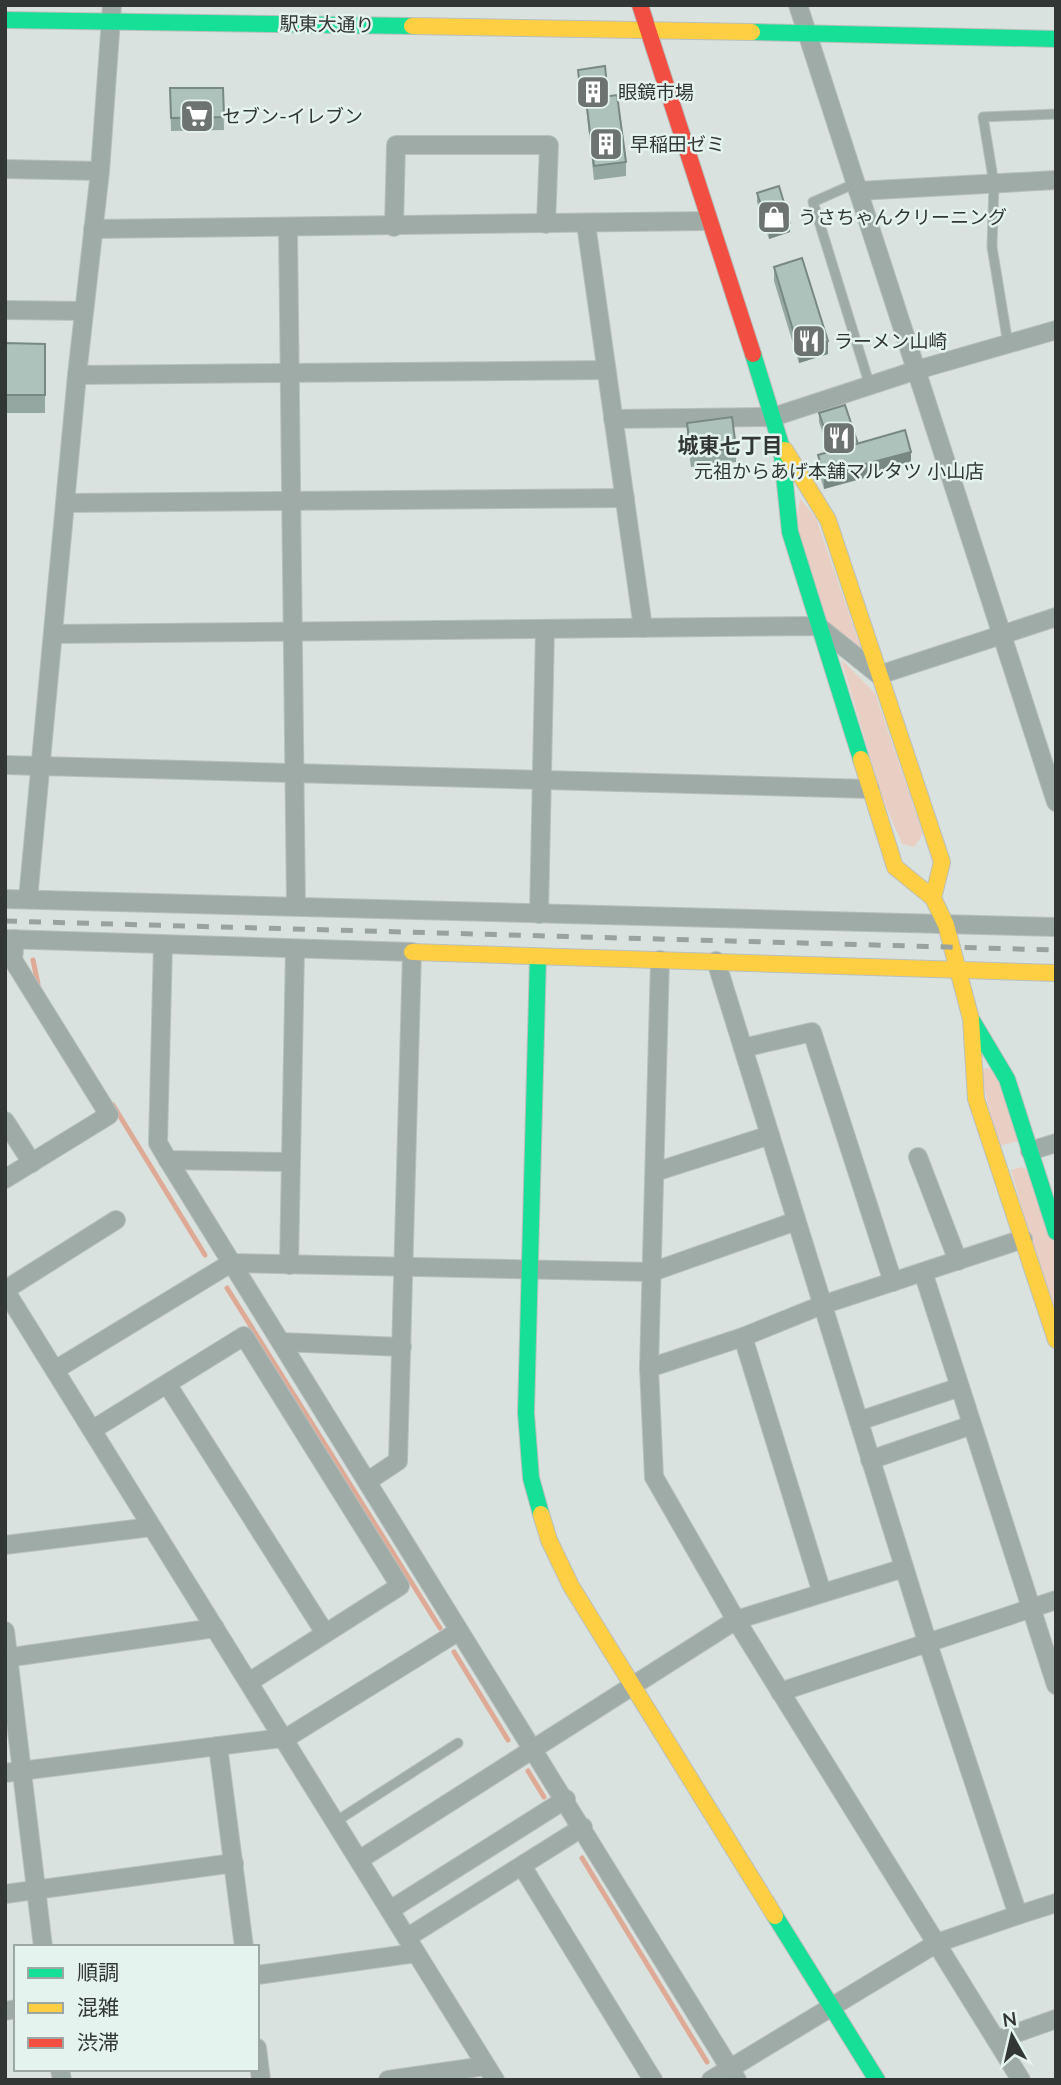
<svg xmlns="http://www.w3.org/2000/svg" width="1061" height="2085" viewBox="0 0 1061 2085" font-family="'Nunito Sans','Noto Sans JP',sans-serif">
<rect width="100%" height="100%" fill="#dae2df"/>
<!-- green -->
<g fill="#e9cfc3">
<polygon points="800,498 816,518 864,657 827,624 796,523"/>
<polygon points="841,659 875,693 923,834 914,847 902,844 883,800"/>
<polygon points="986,1068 994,1069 1022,1140 996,1147 981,1070"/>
<polygon points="1022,1167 1032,1174 1056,1249 1056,1329 1011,1170"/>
</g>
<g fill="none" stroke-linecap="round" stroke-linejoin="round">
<!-- stream -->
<g stroke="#deaa96" stroke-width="5">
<polyline points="33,960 38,984"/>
<polyline points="113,1105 205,1255"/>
<polyline points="227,1288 440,1628"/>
<polyline points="454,1652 508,1740"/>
<polyline points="528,1771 544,1797"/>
<polyline points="582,1858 707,2062"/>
</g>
<!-- lane casing -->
<g stroke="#b9bfbd" stroke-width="11">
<g id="lane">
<polyline points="856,183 813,202 870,386"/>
<polyline points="1008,344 992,247 994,184 983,117 1056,114"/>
<polyline points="335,1822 458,1743"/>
</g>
</g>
<!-- street casing -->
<g stroke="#b9bfbd" stroke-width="20">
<g id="street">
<polyline points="798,5 1056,802"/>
<polyline points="5,169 100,171"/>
<polyline points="858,191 1056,180"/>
<polyline points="586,224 643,628"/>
<polyline points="394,227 396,145 549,145 546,224"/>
<polyline points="93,229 708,221"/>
<polyline points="288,229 296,906"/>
<polyline points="5,310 84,311"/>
<polyline points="77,375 606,370"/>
<polyline points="613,419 773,417 917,370 1056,330"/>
<polyline points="66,503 625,498"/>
<polyline points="53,634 818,626 879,675 1056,617"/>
<polyline points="5,765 870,789"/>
<polyline points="5,899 1056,927"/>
<polyline points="28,899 77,375 100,171 112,5"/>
<polyline points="539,914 545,629"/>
<polyline points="5,939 412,952 398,1461 368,1481"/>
<polyline points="163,944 158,1143 168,1160 289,1162"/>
<polyline points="660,960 649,1368 654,1477 736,1620 904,1568"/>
<polyline points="743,1048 812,1032 893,1282"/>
<polyline points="5,1121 32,1163"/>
<polyline points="1030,1151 1056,1143"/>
<polyline points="918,1157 958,1261"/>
<polyline points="168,1160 737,2080"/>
<polyline points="655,1172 770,1135"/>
<polyline points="5,1179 109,1115 13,960 15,939"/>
<polyline points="116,1220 5,1290 495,2080"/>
<polyline points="289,1265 295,949"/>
<polyline points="923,1272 1056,1685"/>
<polyline points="743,1337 822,1593"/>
<polyline points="281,1342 402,1347"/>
<polyline points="649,1368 743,1337 822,1305 1023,1239"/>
<polyline points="55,1370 231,1263 652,1272 796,1221"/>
<polyline points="167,1384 325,1633"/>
<polyline points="859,1421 960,1387"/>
<polyline points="92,1430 244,1336 400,1586 249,1682"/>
<polyline points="870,1460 972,1425"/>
<polyline points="5,1545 151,1527"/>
<polyline points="5,1631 43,1947"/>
<polyline points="5,1658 215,1628"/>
<polyline points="780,1692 1056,1600"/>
<polyline points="283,1740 459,1631"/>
<polyline points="218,1746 244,1947"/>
<polyline points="5,1773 282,1738"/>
<polyline points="359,1860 736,1620 1021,2080"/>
<polyline points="522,1866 653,2080"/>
<polyline points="5,1894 234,1863"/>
<polyline points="390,1910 566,1799"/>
<polyline points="1018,1915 1056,1903"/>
<polyline points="408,1937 583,1827"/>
<polyline points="257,1975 416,1953"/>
<polyline points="5,2011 16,2009"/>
<polyline points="997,2040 1056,2019"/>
<polyline points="257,2048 261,2080"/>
<polyline points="60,2069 62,2080"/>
<polyline points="388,2080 485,2066"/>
<polyline points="711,2080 937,1943 1018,1915 927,1641 716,961"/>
</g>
</g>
<!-- fast casing -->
<g stroke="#b9bfbd" stroke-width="18">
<g id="fast">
<polyline points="5,20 412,26"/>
<polyline points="752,32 1056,39"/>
<polyline points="753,354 781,445 790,532 861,759"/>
<polyline points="538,957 526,1413 531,1478 541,1514"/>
<polyline points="973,1022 1007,1079 1056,1232"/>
<polyline points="775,1916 877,2080"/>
</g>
</g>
<!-- slow casing -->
<g stroke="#b9bfbd" stroke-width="18">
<g id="slow">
<polyline points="412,26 752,32"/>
<polyline points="785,450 828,520 942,862 933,898"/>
<polyline points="861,759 895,867 933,898 946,925 971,1019 976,1099 1056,1340"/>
<polyline points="412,952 1056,973"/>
<polyline points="541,1514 549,1540 571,1586 775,1916"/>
</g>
</g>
<!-- jam casing -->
<g stroke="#b9bfbd" stroke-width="18">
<polyline id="jam" points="640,5 753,354"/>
</g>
<!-- lane -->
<use href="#lane" stroke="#9eaba7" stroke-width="9"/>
<!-- street -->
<use href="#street" stroke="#9eaba7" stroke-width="18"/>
<!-- fast -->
<use href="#fast" stroke="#16e098" stroke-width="16"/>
<!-- slow -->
<use href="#slow" stroke="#ffcf43" stroke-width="16"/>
<!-- jam -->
<use href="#jam" stroke="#f24e42" stroke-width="16"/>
<!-- rail -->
<polyline stroke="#99a29e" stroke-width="5" stroke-dasharray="12 12" stroke-linecap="butt" points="5,921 1056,950"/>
</g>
<!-- wall -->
<g fill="#94a7a1">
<polygon points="578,70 608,96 626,162 626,176 594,180 586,107 581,108"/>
<polygon points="170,88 223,88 224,130 171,131"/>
<polygon points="757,193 790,232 769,239 757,202"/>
<polygon points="774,267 828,354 799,363 774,281"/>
<polygon points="5,343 45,344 45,413 5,413"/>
<polygon points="819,413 858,444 911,465 824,489 818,469 818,455 829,452 819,422"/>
<polygon points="687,423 736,448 736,462 691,467 687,437"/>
</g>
<!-- shaded-wall -->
<g fill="#788883">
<polygon points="790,223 790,232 769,239 769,230"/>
<polygon points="828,341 828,354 799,363 799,350"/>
<polygon points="911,452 911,465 824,489 824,475"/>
</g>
<!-- building -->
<g fill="#acc2bb" stroke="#788883" stroke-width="2">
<polygon points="605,66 608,96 581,98 578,70"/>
<polygon points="170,88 223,88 224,117 171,118"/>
<polygon points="617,95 626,162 594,166 586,99"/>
<polygon points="779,186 790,223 769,230 757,193"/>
<polygon points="802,258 828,341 799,350 774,267"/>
<polygon points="5,343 45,344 45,395 5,395"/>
<polygon points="845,405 858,444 832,451 819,413"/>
<polygon points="732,417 736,448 691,454 687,423"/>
<polygon points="905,430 911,452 824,475 818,455"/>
</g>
<!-- icons -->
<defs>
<g id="building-square" transform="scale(1.75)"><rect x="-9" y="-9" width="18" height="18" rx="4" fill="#6d7370" stroke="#e4f3ee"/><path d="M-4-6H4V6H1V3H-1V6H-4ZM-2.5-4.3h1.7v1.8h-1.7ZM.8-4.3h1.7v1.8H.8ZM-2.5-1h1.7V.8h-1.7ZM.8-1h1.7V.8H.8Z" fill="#fff"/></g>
<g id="supermarket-square" transform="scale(1.75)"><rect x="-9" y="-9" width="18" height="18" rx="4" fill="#6d7370" stroke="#e4f3ee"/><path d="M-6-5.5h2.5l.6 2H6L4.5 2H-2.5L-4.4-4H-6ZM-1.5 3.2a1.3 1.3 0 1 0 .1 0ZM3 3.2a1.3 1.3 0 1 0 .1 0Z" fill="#fff"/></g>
<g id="shop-square" transform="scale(1.75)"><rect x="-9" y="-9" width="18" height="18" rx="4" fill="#6d7370" stroke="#e4f3ee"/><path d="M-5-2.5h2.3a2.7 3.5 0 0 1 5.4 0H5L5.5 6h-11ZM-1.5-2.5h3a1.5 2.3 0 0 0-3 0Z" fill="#fff"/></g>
<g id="restaurant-square" transform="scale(1.75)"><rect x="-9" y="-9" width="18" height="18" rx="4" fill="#6d7370" stroke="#e4f3ee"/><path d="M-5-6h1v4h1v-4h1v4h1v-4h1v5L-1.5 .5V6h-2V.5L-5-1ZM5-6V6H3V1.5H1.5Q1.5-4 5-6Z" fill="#fff"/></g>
</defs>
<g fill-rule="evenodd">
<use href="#building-square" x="593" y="92"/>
<use href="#supermarket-square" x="197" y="116"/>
<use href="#building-square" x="606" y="144"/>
<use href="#shop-square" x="774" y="217"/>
<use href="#restaurant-square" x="809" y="341"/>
<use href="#restaurant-square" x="839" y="438"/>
</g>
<g text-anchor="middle" stroke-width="5" stroke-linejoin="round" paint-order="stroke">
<!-- street labels -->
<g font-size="19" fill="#323735" stroke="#e4f3ee">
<text transform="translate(327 24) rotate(1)" y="7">駅東大通り</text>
</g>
<!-- poi labels -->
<g font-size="19" fill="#323735" stroke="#e4f3ee" text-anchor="start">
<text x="618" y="99">眼鏡市場</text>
<text x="222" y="123">セブン-イレブン</text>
<text x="630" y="151">早稲田ゼミ</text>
<text x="798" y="224">うさちゃんクリーニング</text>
<text x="834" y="348">ラーメン山崎</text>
<text x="839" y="478" text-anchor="middle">元祖からあげ本舗マルタツ 小山店</text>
</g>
<!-- neighbourhood labels -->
<g font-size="21" font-weight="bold" fill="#323735" stroke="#e4f3ee">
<text x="730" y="453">城東七丁目</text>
</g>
</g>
<!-- border -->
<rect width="1061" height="2085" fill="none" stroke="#323735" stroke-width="14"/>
<!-- legend -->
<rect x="14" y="1945" width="245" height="126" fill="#e4f3ee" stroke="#9da8a4" stroke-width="2"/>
<rect x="28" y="1968" width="35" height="10" fill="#16e098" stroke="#9da8a4" stroke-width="2"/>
<text x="77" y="1980" font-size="21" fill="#323735">順調</text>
<rect x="28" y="2003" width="35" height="10" fill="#ffcf43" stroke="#9da8a4" stroke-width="2"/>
<text x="77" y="2015" font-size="21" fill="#323735">混雑</text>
<rect x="28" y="2038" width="35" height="10" fill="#f24e42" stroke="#9da8a4" stroke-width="2"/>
<text x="77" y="2050" font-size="21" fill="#323735">渋滞</text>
<!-- north arrow -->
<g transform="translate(1012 2036) rotate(352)" stroke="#e4f3ee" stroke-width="5" paint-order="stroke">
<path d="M0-5L12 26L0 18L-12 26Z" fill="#323735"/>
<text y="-10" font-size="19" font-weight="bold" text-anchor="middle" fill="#323735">N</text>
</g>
</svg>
